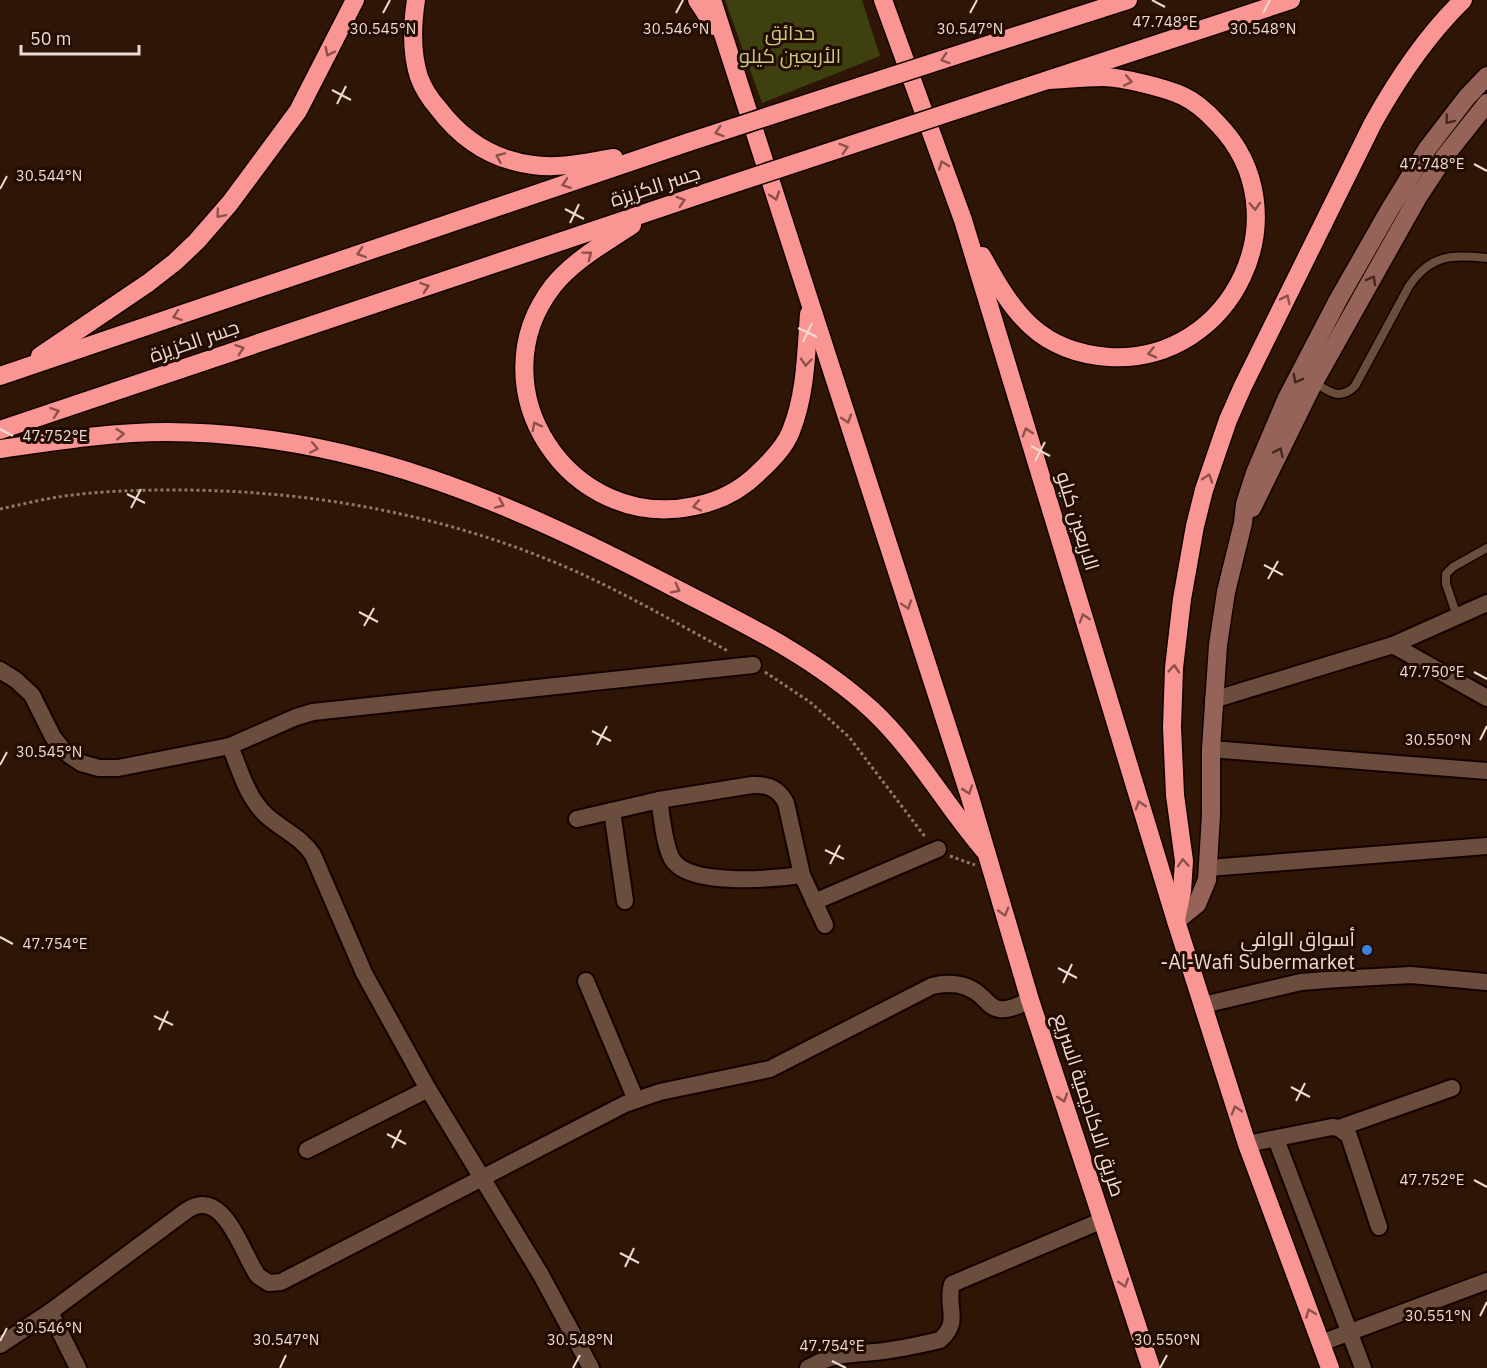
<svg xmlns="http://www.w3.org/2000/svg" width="1487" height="1368" viewBox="0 0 1487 1368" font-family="'IBM Plex Sans',Cairo,sans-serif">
<rect width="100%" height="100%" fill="#2e1506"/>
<!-- green -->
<polygon fill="#3e4010" points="725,0 862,0 880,56 762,103"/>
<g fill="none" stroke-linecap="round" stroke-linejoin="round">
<!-- lane casing -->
<g stroke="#140200" stroke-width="11">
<g id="lane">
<path d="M1314,382C1329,392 1340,401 1355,386L1409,286C1431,254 1451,255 1487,258"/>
<polyline points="1457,616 1446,584 1446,574 1453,567 1487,548"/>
</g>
</g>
<!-- street casing -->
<g stroke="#140200" stroke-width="20">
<g id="street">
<polyline points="1393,645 1487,698"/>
<polyline points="0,670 16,680 32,695 53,737 65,752 81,763 99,768 118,768 230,746 296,717 313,712 753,665"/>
<polyline points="1213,700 1393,645 1487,603"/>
<path d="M230,746C240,770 247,798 267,816C283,830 301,837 313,855L364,973L428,1089L541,1275L591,1368"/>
<polyline points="1211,749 1487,771"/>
<path d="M659,800C662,816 664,845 672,859C688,887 774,879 802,875"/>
<polyline points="612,811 625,901"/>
<path d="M577,819L659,800L752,785C768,784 779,789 786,803L802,875L825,925"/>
<polyline points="1208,868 1487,846"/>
<polyline points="814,902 938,849"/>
<polyline points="586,981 636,1100"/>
<polyline points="1203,1005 1301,982 1339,979 1411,975 1487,982"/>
<polyline points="1339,1128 1452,1088"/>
<polyline points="1276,1139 1363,1368"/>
<polyline points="1247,1144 1332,1127 1339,1128 1349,1136 1379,1227"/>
<polyline points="307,1150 428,1089"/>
<polyline points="50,1312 78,1368"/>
<polyline points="1321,1343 1487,1281"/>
<path d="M0,1345L50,1312L186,1211C224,1185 241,1252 258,1276L269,1283L281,1282L625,1104L660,1092L770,1069L932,986C949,982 967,983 981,996C987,1001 991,1008 999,1009C1009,1011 1021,1004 1030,1000"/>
<path d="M808,1368C834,1353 846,1355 875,1352C896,1350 919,1345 940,1340C962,1321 945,1307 952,1284L1103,1220"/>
</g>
</g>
<!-- secondary casing -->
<g stroke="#140200" stroke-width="21">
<g id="secondary">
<polyline points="1252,508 1314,382 1418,197 1445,156 1487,103"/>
<polyline points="1176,921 1197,904 1207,880 1211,815 1211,749 1218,645 1226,592 1243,523 1245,504 1255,473 1286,400 1338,300 1390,209 1427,149 1467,97 1487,76"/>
</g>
</g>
<!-- highway casing -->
<g stroke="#140200" stroke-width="21">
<g id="highway">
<path d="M416,0C412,26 411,52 419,77C423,88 430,99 438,108C462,140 493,160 533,165C560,169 588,162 614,158"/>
<polyline points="697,0 714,26"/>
<polyline points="712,0 970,797 1030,1000 1151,1368"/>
<polyline points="883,0 963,220 1176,921 1247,1144 1330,1368"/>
<polyline points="1000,41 1128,0"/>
<polyline points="1008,93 1291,0"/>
<path d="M632,225C605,243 574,260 553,286C474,388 570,533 695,506C719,501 740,491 758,473C771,461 785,447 791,431C806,394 806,353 809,314"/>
<path d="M982,256C1013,313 1039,352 1109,357C1233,364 1304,213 1218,124C1208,113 1196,102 1183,96C1166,88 1121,77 1103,77C1085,77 1067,79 1049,80"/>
<polyline points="40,356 148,283 175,262 197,241 230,203 298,111 355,0"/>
<polyline points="0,376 689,142"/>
<polyline points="0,430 708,192"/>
<path d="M0,449C56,441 111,432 167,432C352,433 507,501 667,584C739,621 812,655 872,710C916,751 945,805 984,850"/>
<path d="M1176,919L1182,891L1184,861L1175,795L1172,727L1174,668L1182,599L1195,526L1204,490L1228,420L1243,386L1373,123C1398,78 1426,36 1463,0"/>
</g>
</g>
<!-- path -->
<g stroke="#8e786c" stroke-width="3" stroke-dasharray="3 3" stroke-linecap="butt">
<path d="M0,509C19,505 39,500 58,497C97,491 136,490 176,490C304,490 431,512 549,560C611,585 669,619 728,651"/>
<polyline points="765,672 810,702 849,737 926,838"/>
<polyline points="950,856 975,865"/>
</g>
<!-- lane -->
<use href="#lane" stroke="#6a4d3d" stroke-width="8"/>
<!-- street -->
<use href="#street" stroke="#6a4d3d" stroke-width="16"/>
<!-- secondary -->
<use href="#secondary" stroke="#956357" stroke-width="18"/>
<!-- highway -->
<use href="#highway" stroke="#f99593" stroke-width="18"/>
<!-- highway-bridge casing -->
<g stroke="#140200" stroke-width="21" stroke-linecap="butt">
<g id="highway-bridge">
<polyline points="689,142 1000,41"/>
<polyline points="708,192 1008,93"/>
</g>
</g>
<!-- highway-bridge -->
<use href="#highway-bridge" stroke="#f99593" stroke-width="18"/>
</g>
<!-- one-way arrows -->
<defs><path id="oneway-chevron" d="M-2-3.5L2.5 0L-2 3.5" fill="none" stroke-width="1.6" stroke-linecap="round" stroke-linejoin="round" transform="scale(1.5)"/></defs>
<g stroke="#8e504a">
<use href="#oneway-chevron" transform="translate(329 52) rotate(117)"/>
<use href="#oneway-chevron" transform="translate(945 59) rotate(162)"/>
<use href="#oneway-chevron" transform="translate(1128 81) rotate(11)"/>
<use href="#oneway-chevron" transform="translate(719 132) rotate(162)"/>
<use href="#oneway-chevron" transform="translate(844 148) rotate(-18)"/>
<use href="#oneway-chevron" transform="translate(500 157) rotate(-156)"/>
<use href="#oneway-chevron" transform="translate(943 165) rotate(-110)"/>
<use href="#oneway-chevron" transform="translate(566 184) rotate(161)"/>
<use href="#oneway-chevron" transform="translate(775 196) rotate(72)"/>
<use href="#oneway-chevron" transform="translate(681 201) rotate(-18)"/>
<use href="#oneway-chevron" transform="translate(1255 206) rotate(88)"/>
<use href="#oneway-chevron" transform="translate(220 214) rotate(130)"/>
<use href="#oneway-chevron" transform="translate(361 253) rotate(161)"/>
<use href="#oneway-chevron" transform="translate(588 255) rotate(-37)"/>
<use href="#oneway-chevron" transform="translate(425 287) rotate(-19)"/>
<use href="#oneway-chevron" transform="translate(1286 299) rotate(-64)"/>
<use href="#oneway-chevron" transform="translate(177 316) rotate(161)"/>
<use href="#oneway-chevron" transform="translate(240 349) rotate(-19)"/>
<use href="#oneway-chevron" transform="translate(1152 353) rotate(167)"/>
<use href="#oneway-chevron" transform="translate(806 362) rotate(95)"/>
<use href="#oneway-chevron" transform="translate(55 412) rotate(-19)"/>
<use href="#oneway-chevron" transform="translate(847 419) rotate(72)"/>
<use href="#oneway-chevron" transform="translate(536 426) rotate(-117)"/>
<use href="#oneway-chevron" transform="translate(1027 432) rotate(-107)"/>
<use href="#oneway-chevron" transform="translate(120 434) rotate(-4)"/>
<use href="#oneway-chevron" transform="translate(314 448) rotate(11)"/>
<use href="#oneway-chevron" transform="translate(1208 478) rotate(-72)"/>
<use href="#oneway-chevron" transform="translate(500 504) rotate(23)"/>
<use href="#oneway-chevron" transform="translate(697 506) rotate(168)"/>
<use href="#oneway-chevron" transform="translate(676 589) rotate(27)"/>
<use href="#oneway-chevron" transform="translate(907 605) rotate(72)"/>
<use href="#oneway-chevron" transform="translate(1084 618) rotate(-107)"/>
<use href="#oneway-chevron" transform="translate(1174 669) rotate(-85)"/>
<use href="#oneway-chevron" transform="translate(968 790) rotate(71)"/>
<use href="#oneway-chevron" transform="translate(1140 805) rotate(-107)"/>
<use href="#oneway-chevron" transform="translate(1183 863) rotate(-94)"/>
<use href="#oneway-chevron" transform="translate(1004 912) rotate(74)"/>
<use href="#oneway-chevron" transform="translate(1063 1098) rotate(72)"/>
<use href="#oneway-chevron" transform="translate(1236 1110) rotate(-107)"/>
<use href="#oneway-chevron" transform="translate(1124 1283) rotate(72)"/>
<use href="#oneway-chevron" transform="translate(1310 1313) rotate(-111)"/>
</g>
<g stroke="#45261b">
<use href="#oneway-chevron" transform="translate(1449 120) rotate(128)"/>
<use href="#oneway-chevron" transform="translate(1372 280) rotate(-61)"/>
<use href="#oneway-chevron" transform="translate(1297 379) rotate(118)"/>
<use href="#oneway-chevron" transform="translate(1279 452) rotate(-65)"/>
</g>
<!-- ticks -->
<path fill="none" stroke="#eddbd2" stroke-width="2" d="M1152,0L1165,7M383,13L390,0M676,13L683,0M970,13L977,0M1263,13L1270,0M332,90L351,100M337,104L346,86M1474,164L1487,171M0,189L7,176M565,209L584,219M570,223L579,204M798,328L817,337M803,342L812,323M0,429L13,436M1031,446L1050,456M1035,461L1045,442M127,494L145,503M131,508L141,489M1264,565L1283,575M1268,579L1278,561M359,612L378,622M364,626L374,608M1474,672L1487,679M592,731L611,741M1480,740L1487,726M597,745L607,726M0,765L7,752M825,850L844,859M830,864L840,845M0,937L13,944M1058,968L1077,978M1063,983L1072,964M154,1016L173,1025M159,1030L168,1011M1291,1087L1310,1097M1296,1101L1305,1083M387,1134L406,1144M392,1148L401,1130M1474,1180L1487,1187M620,1253L639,1263M625,1267L634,1248M1480,1316L1487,1302M0,1341L7,1328M832,1361L846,1368M280,1368L286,1355M573,1368L580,1355M1160,1368L1167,1355"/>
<!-- markers -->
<circle fill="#3f7fe0" stroke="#230c01" stroke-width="2" cx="1367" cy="950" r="6"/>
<g text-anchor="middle" stroke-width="6" stroke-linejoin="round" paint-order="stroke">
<!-- park labels -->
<g font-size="20" fill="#c7cc81" stroke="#230c01">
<text x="790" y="40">حدائق<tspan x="790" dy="23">الأربعين كيلو</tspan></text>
</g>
<!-- street labels -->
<g font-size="20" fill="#eddbd2" stroke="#230c01">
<text transform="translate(655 186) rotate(-18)" y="7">جسر الكزيزة</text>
<text transform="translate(194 341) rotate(-19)" y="7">جسر الكزيزة</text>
<text transform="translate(1078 521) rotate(73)" y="7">الاربعين كيلو</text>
<text transform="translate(1089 1105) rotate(72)" y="7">طريق الاكاديمية السريع</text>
</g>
<!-- poi labels -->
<g font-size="20" fill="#eddbd2" stroke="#230c01" text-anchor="end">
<text x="1355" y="946">أسواق الوافي<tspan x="1355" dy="23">-Al-Wafi Subermarket</tspan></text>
</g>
</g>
<g font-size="15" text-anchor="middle" fill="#eddbd2" stroke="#230c01" stroke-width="6" stroke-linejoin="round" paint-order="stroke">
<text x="1165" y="27">47.748°E</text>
<text x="383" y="34">30.545°N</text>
<text x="676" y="34">30.546°N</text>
<text x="970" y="34">30.547°N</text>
<text x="1263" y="34">30.548°N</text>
<text x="1432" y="169">47.748°E</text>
<text x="49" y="181">30.544°N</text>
<text x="55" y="441">47.752°E</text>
<text x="1432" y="677">47.750°E</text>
<text x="1438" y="745">30.550°N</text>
<text x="49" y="757">30.545°N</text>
<text x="55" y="949">47.754°E</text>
<text x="1432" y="1185">47.752°E</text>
<text x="1438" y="1321">30.551°N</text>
<text x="49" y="1333">30.546°N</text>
<text x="286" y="1345">30.547°N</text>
<text x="580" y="1345">30.548°N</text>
<text x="1167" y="1345">30.550°N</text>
<text x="832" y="1351">47.754°E</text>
</g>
<!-- scale -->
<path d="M21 45v9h118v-9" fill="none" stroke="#eddbd2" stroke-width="3"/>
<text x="30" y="45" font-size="18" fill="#eddbd2" stroke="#230c01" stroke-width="4.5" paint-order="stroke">50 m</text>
</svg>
